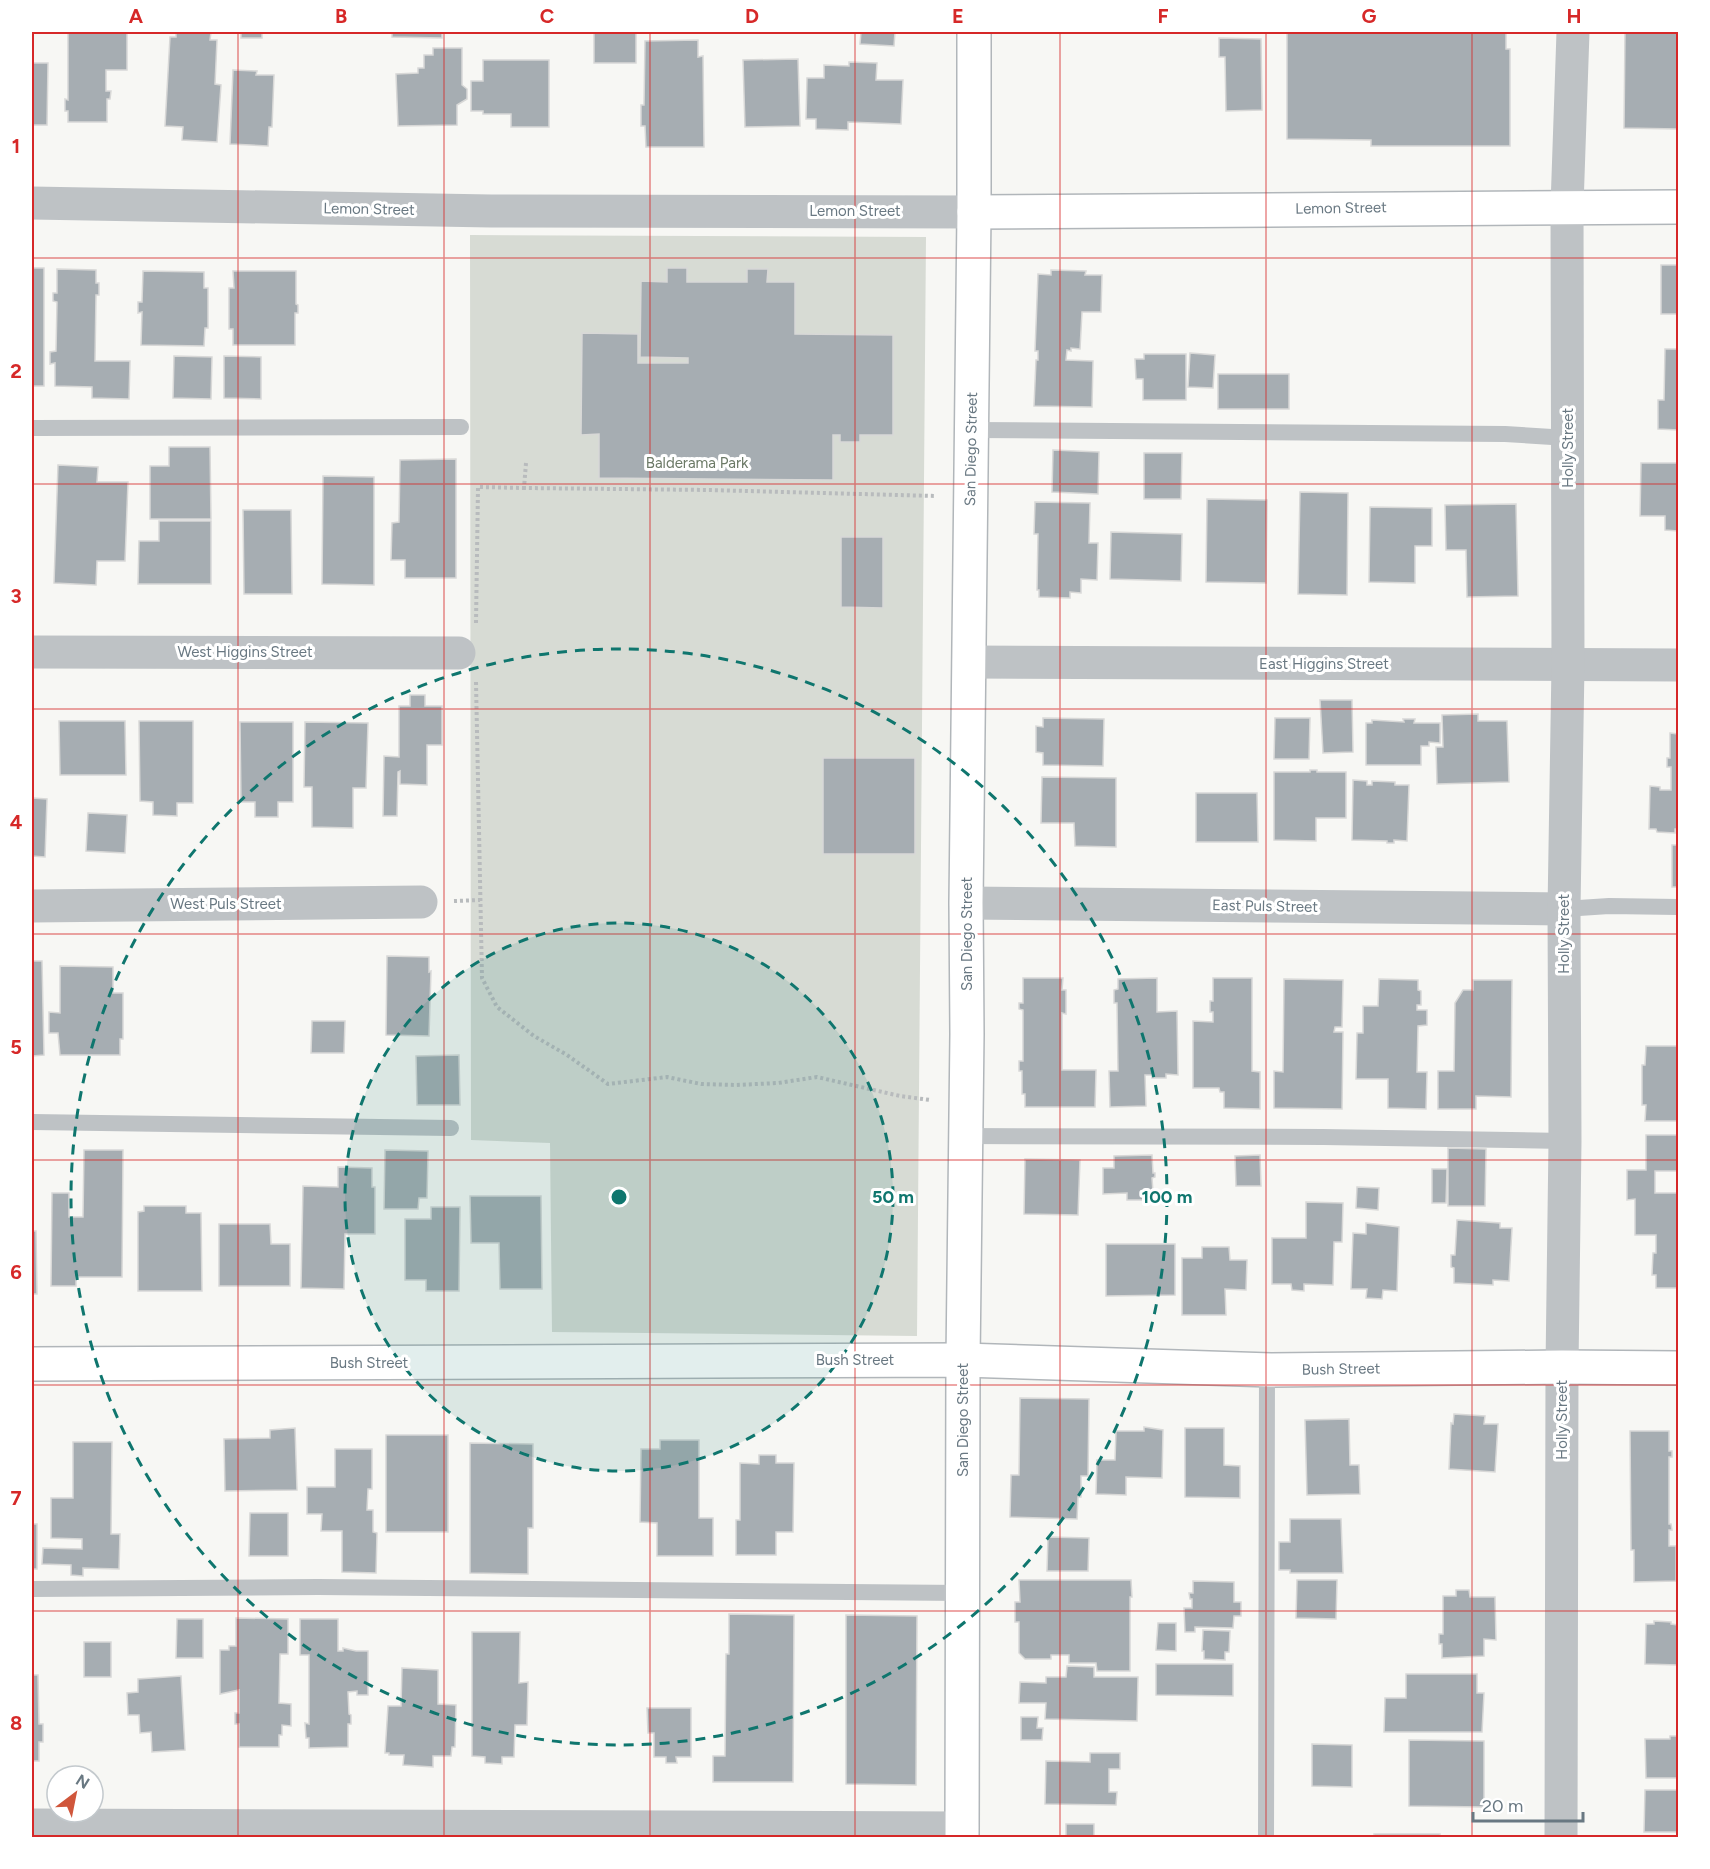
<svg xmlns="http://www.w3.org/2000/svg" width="1710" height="1869" viewBox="0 0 1710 1869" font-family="Figtree,sans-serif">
<rect width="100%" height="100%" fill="#f7f7f4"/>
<!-- green -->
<polygon fill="#d7dbd4" points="470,235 926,237 917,1336 552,1332 550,1143 471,1140"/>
<!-- building -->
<g fill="#a6adb2" stroke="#d8d8d7" stroke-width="1.5">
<polygon points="68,32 127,32 127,70 106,70 106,91 111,91 110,99 107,99 107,122 68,122 68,111 65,111 65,99 68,100"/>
<polygon points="176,32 211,32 210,40 217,40 215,84 221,85 217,142 182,140 183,127 165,126 170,37 176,37"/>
<polygon points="239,32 262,32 262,38 241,38 241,32"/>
<polygon points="392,32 442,32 442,38 392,37"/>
<rect x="594" y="32" width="42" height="31"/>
<polygon points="861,32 918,32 895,32 894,46 860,44"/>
<polygon points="1287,32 1506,32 1506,49 1510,49 1510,146 1371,146 1371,140 1287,139"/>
<polygon points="1625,32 1678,32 1678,129 1624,128"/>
<polygon points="1219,38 1261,39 1262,110 1226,111 1225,57 1219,57"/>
<polygon points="698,40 698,57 703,56 704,147 646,147 645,126 641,126 641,105 644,105 645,41"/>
<polygon points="433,48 462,48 462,85 467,89 467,99 457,105 457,125 398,126 396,74 418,73 418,68 424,68 424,55 433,55"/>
<polygon points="798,59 800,126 745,127 743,60"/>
<polygon points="483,60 549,60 549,127 511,127 511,114 483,114 483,111 471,111 471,81 483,81"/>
<polygon points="849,62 877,63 876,80 903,80 901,124 848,122 848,130 816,129 816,119 806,119 807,78 824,78 824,65 849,66"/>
<polygon points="32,63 48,63 47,125 32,125"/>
<polygon points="233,70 257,71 256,75 274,75 272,127 269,127 268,146 230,144"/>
<rect x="1661" y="265" width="17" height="49"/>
<rect x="32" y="268" width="12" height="118"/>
<polygon points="667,268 687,268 687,282 747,282 747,269 768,269 767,282 795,282 795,334 893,335 893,435 860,435 860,442 840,442 840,435 833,435 833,480 599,478 599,434 581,435 582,333 638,334 638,363 688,363 688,358 640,357 641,281 667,282"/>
<polygon points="57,269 96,270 96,283 99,283 99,295 96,295 95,361 130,361 129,399 92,398 92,387 55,386 55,363 50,364 50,352 56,351 57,302 53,301 53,293 57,293"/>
<polygon points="1051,270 1086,271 1085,275 1102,275 1101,312 1082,312 1080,349 1071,348 1071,351 1067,350 1066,360 1093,361 1092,407 1034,406 1036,360 1038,360 1038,351 1035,351 1038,274 1051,275"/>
<polygon points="143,271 204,272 204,288 208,288 208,328 205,328 204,346 141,345 142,312 138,313 138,302 142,302"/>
<polygon points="233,271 296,271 296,304 298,305 298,313 295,313 295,345 233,345 233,329 229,329 229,288 234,288"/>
<polygon points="1665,349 1678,349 1678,430 1658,429 1658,400 1664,400"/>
<polygon points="1190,353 1215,355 1213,388 1188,387"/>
<polygon points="1144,354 1186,354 1186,400 1143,400 1143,379 1136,379 1135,359 1144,359"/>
<polygon points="174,356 212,357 211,399 173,398"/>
<polygon points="224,356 261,357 261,399 224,398"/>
<rect x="1218" y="374" width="71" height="35"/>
<polygon points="169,447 210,447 211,519 150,519 150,466 169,466"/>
<polygon points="1053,450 1099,452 1098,494 1052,492"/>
<polygon points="1144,453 1182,453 1181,499 1144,499"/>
<polygon points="456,459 456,578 405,578 405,560 391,560 392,523 399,522 400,460"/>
<polygon points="1641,463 1678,463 1678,531 1665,530 1665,516 1640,516"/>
<polygon points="58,465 98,467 97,482 128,482 125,561 97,561 96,585 54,583"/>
<polygon points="323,476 374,477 374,585 322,584"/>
<polygon points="1300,492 1348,493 1347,595 1298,594"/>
<polygon points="1207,499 1267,500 1266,583 1206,582"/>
<polygon points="1035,502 1090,503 1089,543 1098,543 1097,580 1081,579 1081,593 1070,592 1070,598 1039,597 1039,590 1037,590 1038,534 1034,534"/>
<polygon points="1516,504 1518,596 1467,597 1466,550 1446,550 1445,505"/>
<polygon points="1370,507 1432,508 1432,546 1415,546 1415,583 1369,582"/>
<polygon points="243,510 291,510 292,594 244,594"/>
<polygon points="159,521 211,521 211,584 138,584 139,541 159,541"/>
<polygon points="1111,532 1182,534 1181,581 1110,579"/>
<polygon points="841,537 883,537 883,608 841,607"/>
<polygon points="410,695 425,695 425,706 442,706 442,745 427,745 427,785 400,784 400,771 398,772 397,816 383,816 384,756 399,757 399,706 410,706"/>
<polygon points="1320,700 1352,700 1353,752 1323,753"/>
<polygon points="1478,714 1478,721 1507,721 1509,782 1437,784 1436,747 1443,747 1442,715"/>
<polygon points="1043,718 1104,719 1103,766 1043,765 1043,753 1036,752 1036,726 1043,727"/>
<polygon points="1275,718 1310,718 1309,759 1274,759"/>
<polygon points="1403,719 1415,719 1414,723 1440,723 1440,743 1429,742 1429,746 1421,746 1421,765 1366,765 1366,723 1372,723 1372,720 1404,722"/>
<polygon points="59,721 125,721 126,775 60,775"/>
<polygon points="139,721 193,721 193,803 177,803 177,816 153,815 153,802 140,801"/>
<polygon points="240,722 293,722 293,802 278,802 278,817 255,817 255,802 241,802"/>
<polygon points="305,722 368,723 366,788 353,788 353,828 312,827 312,787 304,787"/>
<polygon points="1670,733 1678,734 1678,829 1675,829 1675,833 1657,832 1656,829 1649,829 1650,786 1660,787 1660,790 1671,790 1671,767 1667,767 1667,758 1670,758"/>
<rect x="823" y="758" width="92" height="96"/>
<polygon points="1310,770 1317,770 1317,772 1346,772 1346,818 1316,818 1316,841 1274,840 1274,772 1310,772"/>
<polygon points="1042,777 1116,778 1116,847 1075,846 1074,823 1041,823"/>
<polygon points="1353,780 1367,781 1367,785 1372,785 1372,781 1395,782 1395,785 1409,785 1407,841 1394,840 1394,843 1387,843 1387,841 1352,840"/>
<polygon points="1196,793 1257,793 1258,842 1196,842"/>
<polygon points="32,798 47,799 45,857 32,856"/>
<polygon points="88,813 127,815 125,853 86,851"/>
<rect x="1672" y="845" width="6" height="42"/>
<polygon points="387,956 429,957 429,972 431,971 429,1036 386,1035"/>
<polygon points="32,961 42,961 44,1055 32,1056"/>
<polygon points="60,966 113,967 113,993 123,993 123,1039 120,1039 120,1055 60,1055 58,1033 49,1033 49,1012 60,1013"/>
<polygon points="1023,978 1063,978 1062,990 1066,990 1066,1014 1062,1013 1062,1070 1096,1070 1095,1107 1025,1107 1025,1094 1022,1094 1022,1071 1019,1071 1019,1061 1023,1061 1023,1010 1019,1009 1019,1003 1023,1003"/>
<polygon points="1157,978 1157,1012 1177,1011 1178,1075 1166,1074 1166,1078 1152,1078 1152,1075 1145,1075 1146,1106 1110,1107 1109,1071 1118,1071 1117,1003 1114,1003 1114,990 1118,989 1118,979"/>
<polygon points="1213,978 1252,978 1252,1071 1260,1072 1260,1109 1224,1108 1224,1092 1220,1092 1219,1088 1193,1088 1193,1021 1213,1022 1213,1012 1210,1012 1210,1001 1213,1001"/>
<polygon points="1284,979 1343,980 1342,1027 1335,1027 1334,1032 1343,1032 1342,1109 1274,1108 1274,1071 1283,1072"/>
<polygon points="1379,979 1418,980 1418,990 1421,991 1421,1005 1417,1005 1417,1010 1427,1010 1427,1025 1418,1026 1417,1072 1427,1072 1426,1109 1388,1108 1388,1079 1356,1079 1357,1033 1363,1033 1363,1006 1378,1006"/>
<polygon points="1473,980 1512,980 1511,1097 1476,1096 1476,1109 1438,1109 1438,1071 1454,1071 1455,1003 1463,990 1473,990"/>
<polygon points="312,1021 345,1021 344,1053 311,1053"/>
<polygon points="1646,1046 1678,1046 1678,1121 1645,1121 1646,1105 1642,1105 1642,1065 1645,1065"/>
<polygon points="459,1055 460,1105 417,1105 416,1056"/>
<polygon points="1646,1135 1678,1135 1678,1171 1655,1171 1655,1193 1678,1193 1678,1288 1656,1288 1656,1275 1652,1275 1653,1253 1656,1253 1656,1235 1635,1235 1635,1199 1627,1200 1627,1170 1646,1170"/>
<polygon points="1448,1148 1486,1149 1485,1206 1448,1206"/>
<polygon points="84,1150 123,1150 122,1277 76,1277 76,1286 51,1286 52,1193 69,1193 69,1217 83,1217"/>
<polygon points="385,1150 428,1151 427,1198 419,1198 418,1209 384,1209"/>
<polygon points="1152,1155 1153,1173 1155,1173 1155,1177 1152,1178 1153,1192 1146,1192 1146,1200 1127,1200 1127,1193 1103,1194 1103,1168 1114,1168 1114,1156"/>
<polygon points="1260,1155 1261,1186 1236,1186 1235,1156"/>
<polygon points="1025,1159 1080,1160 1078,1215 1024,1214"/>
<polygon points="338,1167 372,1168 372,1187 375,1187 375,1234 345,1234 344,1289 301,1288 303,1186 338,1187"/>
<polygon points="1432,1169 1447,1169 1446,1203 1432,1203"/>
<polygon points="1357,1187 1379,1188 1378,1210 1356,1208"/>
<polygon points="470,1196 541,1196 542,1289 500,1289 499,1243 471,1243"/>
<polygon points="1306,1202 1343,1203 1342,1242 1334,1242 1333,1285 1304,1284 1304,1291 1292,1290 1291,1284 1272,1284 1272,1238 1306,1238"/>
<polygon points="144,1206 186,1206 186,1213 201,1213 202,1291 138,1291 138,1212 144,1211"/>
<polygon points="431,1207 460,1207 459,1291 426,1291 426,1280 405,1280 405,1219 431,1219"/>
<polygon points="1457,1220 1500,1223 1500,1228 1512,1228 1509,1281 1493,1280 1493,1285 1454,1283 1454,1268 1451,1267 1451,1255 1455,1255"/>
<polygon points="1366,1223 1399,1227 1397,1291 1383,1290 1382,1299 1366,1298 1367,1289 1351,1289 1353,1233 1366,1234"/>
<polygon points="219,1224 270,1224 271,1244 290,1244 290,1286 219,1286"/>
<polygon points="32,1231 36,1231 37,1294 32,1294"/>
<polygon points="1106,1244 1175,1244 1175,1295 1106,1296"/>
<polygon points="1202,1247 1229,1247 1230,1260 1247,1260 1246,1290 1225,1289 1226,1315 1182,1315 1182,1258 1202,1258"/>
<polygon points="1020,1398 1089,1399 1088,1476 1081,1476 1081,1497 1078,1497 1077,1519 1010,1517 1011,1475 1019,1475"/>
<polygon points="1454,1414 1485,1416 1484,1424 1498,1424 1495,1472 1449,1469 1451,1423 1453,1424"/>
<polygon points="1349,1419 1350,1465 1359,1465 1360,1494 1307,1495 1305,1420"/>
<polygon points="1144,1427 1163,1430 1162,1478 1126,1477 1126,1495 1096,1494 1097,1460 1115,1460 1116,1431 1144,1431"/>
<polygon points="295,1428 297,1490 225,1491 224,1439 270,1438 270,1430"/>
<polygon points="1185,1428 1224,1428 1224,1465 1240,1466 1240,1498 1185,1497"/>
<polygon points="1630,1431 1669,1431 1669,1451 1672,1451 1672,1457 1669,1457 1669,1524 1671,1524 1672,1530 1669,1530 1669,1546 1676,1546 1676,1581 1634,1582 1634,1550 1631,1550"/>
<rect x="386" y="1435" width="62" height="97"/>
<polygon points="660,1440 699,1440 699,1518 713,1518 713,1556 657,1556 657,1523 640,1522 641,1449 660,1449"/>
<polygon points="73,1442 112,1442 111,1534 120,1534 119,1569 83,1568 83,1576 71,1575 71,1565 42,1564 43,1548 82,1549 82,1539 51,1538 51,1498 73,1498"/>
<polygon points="470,1443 533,1444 533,1528 528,1528 528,1574 470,1573"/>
<polygon points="335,1449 372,1449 372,1489 368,1489 367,1510 373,1510 373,1532 377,1533 376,1573 342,1572 342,1531 321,1531 322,1514 307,1514 307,1487 335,1487"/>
<polygon points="759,1455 776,1455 776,1463 794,1463 793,1532 776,1532 776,1555 736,1555 736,1520 740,1520 740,1463 759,1464"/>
<polygon points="250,1513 288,1513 288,1556 249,1556"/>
<polygon points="1290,1519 1341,1519 1343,1573 1290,1573 1290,1570 1279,1570 1279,1542 1290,1542"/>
<rect x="32" y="1524" width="5" height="45"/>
<polygon points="1048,1537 1089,1538 1088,1571 1047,1571"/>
<polygon points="1019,1580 1131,1580 1132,1597 1130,1597 1130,1671 1097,1671 1096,1663 1069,1663 1069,1655 1051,1655 1051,1659 1025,1659 1019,1653 1019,1622 1015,1622 1015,1602 1020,1602"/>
<polygon points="1297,1580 1337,1580 1336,1619 1296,1618"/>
<polygon points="1193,1581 1234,1582 1234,1602 1241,1602 1241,1616 1234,1616 1233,1628 1195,1627 1195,1632 1185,1632 1184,1608 1192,1608 1192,1599 1190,1599 1189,1593 1193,1593"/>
<polygon points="1456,1590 1469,1590 1470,1597 1495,1597 1496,1640 1484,1639 1484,1656 1442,1658 1442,1644 1439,1644 1439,1634 1443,1634 1443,1596 1456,1596"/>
<polygon points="729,1614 794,1615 793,1782 713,1782 713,1756 725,1756 726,1654 729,1654"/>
<polygon points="846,1615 917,1616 916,1785 846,1784"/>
<polygon points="236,1618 288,1619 288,1654 280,1654 279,1703 291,1704 291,1726 282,1725 282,1735 279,1735 279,1747 239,1747 239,1724 235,1724 235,1713 239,1713 239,1690 220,1694 220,1650 229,1650 229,1646 236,1646"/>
<polygon points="177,1619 203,1619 203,1658 176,1658"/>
<polygon points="300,1619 338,1619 338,1651 343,1651 343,1648 356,1651 368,1651 368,1695 357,1695 357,1691 348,1692 349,1714 351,1715 351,1724 348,1724 348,1747 309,1748 309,1738 306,1738 305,1723 309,1724 309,1655 300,1655"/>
<polygon points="1654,1621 1671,1622 1671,1624 1678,1625 1678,1665 1645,1664 1646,1624 1654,1624"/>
<polygon points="1158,1623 1176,1623 1176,1651 1156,1650"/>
<polygon points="1203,1630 1230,1631 1229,1652 1225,1652 1225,1660 1204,1659 1204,1651 1202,1651"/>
<polygon points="472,1632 520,1632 519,1683 528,1682 527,1725 515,1725 514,1757 502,1757 502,1764 485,1763 485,1757 472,1756"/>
<rect x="84" y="1642" width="27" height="35"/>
<polygon points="1156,1664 1233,1664 1233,1696 1156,1695"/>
<polygon points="1067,1666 1094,1667 1094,1677 1138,1677 1137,1721 1045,1719 1046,1703 1019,1703 1020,1682 1046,1683 1046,1677 1066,1677"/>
<polygon points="402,1668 438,1670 438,1704 456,1705 455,1747 452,1747 451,1756 433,1756 433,1767 403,1765 404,1755 389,1755 389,1753 385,1753 388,1706 401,1706"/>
<polygon points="1406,1674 1477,1674 1477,1693 1484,1693 1482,1732 1384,1732 1385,1698 1406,1698"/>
<polygon points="32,1675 38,1675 39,1724 43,1724 43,1742 39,1742 39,1761 32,1761"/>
<polygon points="181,1676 185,1750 152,1752 151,1732 140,1733 139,1715 128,1715 127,1693 138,1692 138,1679"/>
<polygon points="647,1708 691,1708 691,1757 676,1757 677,1763 666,1763 666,1757 654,1757 654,1733 648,1733"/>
<polygon points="1021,1717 1038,1717 1037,1728 1043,1728 1042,1740 1021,1740"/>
<polygon points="1670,1736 1678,1736 1678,1778 1646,1778 1645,1739 1670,1739"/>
<polygon points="1409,1740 1484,1741 1484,1807 1409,1806"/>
<polygon points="1312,1744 1352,1745 1352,1787 1312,1786"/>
<polygon points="1090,1753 1120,1753 1120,1769 1109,1769 1109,1792 1117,1792 1116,1805 1045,1804 1046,1761 1090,1762"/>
<polygon points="1645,1790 1678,1790 1678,1832 1644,1832"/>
<rect x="1066" y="1824" width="28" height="14"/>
<rect x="1374" y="1834" width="66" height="4"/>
</g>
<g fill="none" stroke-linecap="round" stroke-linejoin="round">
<!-- secondary casing -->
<g stroke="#b1b6ba" stroke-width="36">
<g id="secondary">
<polyline points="974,212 1678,207"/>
<polyline points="32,1364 963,1360 1271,1370 1562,1367 1678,1368"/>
<polyline points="962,1838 963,1360 967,1034 966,903 974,212 974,32"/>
</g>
</g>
<!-- path -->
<g stroke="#b8bbbd" stroke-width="4" stroke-dasharray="3 3" stroke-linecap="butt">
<polyline points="526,463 524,488 709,490 936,496"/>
<polyline points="476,623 478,487 524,488"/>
<polyline points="476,682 482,978 497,1007 534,1036 567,1055 608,1084 667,1077 701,1084 736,1085 778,1083 817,1077 900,1096 930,1100"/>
<polyline points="454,901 480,900"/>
</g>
<!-- lane -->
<g stroke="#bec2c5" stroke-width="16">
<polyline points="32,428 461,427"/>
<polyline points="972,430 1505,434 1568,438"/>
<polyline points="1564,909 1609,906 1678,907"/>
<polyline points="32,1122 451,1128"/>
<polyline points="966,1136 1323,1137 1565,1141"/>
<polyline points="32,1589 318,1587 963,1593"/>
<polyline points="1266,1838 1267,1370"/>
</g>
<!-- street -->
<g stroke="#bec2c5" stroke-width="33">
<polyline points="32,203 491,211 974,212"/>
<polyline points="32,652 459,653"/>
<polyline points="969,662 1678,665"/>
<polyline points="966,903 1564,909"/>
<polyline points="32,906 421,902"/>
<polyline points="32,1825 962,1828"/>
<polyline points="1561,1838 1562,1367 1565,1141 1564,909 1568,665 1567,206 1573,32"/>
</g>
<!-- secondary -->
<use href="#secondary" stroke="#fff" stroke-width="33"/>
</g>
<!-- grid -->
<path fill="none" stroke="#d62828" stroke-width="1.5" stroke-opacity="0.55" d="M238,32V1838M444,32V1838M650,32V1838M855,32V1838M1060,32V1838M1266,32V1838M1472,32V1838M32,258H1678M32,484H1678M32,709H1678M32,934H1678M32,1160H1678M32,1385H1678M32,1611H1678"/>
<!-- distance rings -->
<circle cx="619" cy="1197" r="274" fill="#0f766e" fill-opacity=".12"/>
<g fill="none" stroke="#0f766e" stroke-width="3" stroke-dasharray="10 8">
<circle cx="619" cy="1197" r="274"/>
<circle cx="619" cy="1197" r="548"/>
</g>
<g text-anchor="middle" stroke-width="6" stroke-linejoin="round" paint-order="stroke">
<!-- street labels -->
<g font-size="15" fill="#697882" stroke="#fff">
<text transform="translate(1341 208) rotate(-1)" y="5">Lemon Street</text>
<text transform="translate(369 209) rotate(1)" y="5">Lemon Street</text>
<text x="855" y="216">Lemon Street</text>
<text transform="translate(1568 448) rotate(-90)" y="5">Holly Street</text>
<text transform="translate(971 449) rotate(-89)" y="5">San Diego Street</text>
<text x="245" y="657">West Higgins Street</text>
<text x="1324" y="669">East Higgins Street</text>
<text x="226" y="909">West Puls Street</text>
<text transform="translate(1265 906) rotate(1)" y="5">East Puls Street</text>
<text transform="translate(967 934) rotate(-90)" y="5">San Diego Street</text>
<text transform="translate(1564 934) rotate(-90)" y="5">Holly Street</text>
<text x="855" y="1365">Bush Street</text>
<text x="369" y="1368">Bush Street</text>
<text transform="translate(1341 1369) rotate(-1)" y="5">Bush Street</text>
<text transform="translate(963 1420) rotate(-90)" y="5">San Diego Street</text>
<text transform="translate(1562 1420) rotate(-90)" y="5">Holly Street</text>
</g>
<!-- park labels -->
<g font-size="15" fill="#6c7a67" stroke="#fff">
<text x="697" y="468">Balderama Park</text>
</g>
</g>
<circle cx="619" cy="1197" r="9" fill="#0f766e" stroke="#fff" stroke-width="3"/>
<g font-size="18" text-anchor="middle" font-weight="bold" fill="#0f766e" stroke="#fff" stroke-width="6" stroke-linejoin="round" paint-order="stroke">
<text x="893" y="1203">50 m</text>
<text x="1167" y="1203">100 m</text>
</g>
<!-- border -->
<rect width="1710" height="1869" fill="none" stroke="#ffffff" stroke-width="66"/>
<!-- north arrow -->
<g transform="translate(75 1794) rotate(32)"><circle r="28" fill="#ffffff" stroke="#c3c9cd" stroke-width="1.5"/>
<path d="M0-4.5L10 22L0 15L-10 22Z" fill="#d0563b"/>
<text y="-9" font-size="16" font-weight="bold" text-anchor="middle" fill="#697882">N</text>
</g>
<!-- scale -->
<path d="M1473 1812v9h110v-9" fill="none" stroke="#697882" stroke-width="3"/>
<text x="1482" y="1812" font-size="18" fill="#697882" stroke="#ffffff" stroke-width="4.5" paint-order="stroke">20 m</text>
<rect x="33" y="33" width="1644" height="1803" fill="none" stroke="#d62828" stroke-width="2"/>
<g font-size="20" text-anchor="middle" font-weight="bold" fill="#d62828">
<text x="136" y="23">A</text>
<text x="341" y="23">B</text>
<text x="547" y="23">C</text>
<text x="752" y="23">D</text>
<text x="958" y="23">E</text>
<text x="1163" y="23">F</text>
<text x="1369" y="23">G</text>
<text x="1574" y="23">H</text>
<text x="16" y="153">1</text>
<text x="16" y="378">2</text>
<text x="16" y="603">3</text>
<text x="16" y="829">4</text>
<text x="16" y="1054">5</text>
<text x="16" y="1279">6</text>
<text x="16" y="1505">7</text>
<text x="16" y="1730">8</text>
</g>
</svg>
